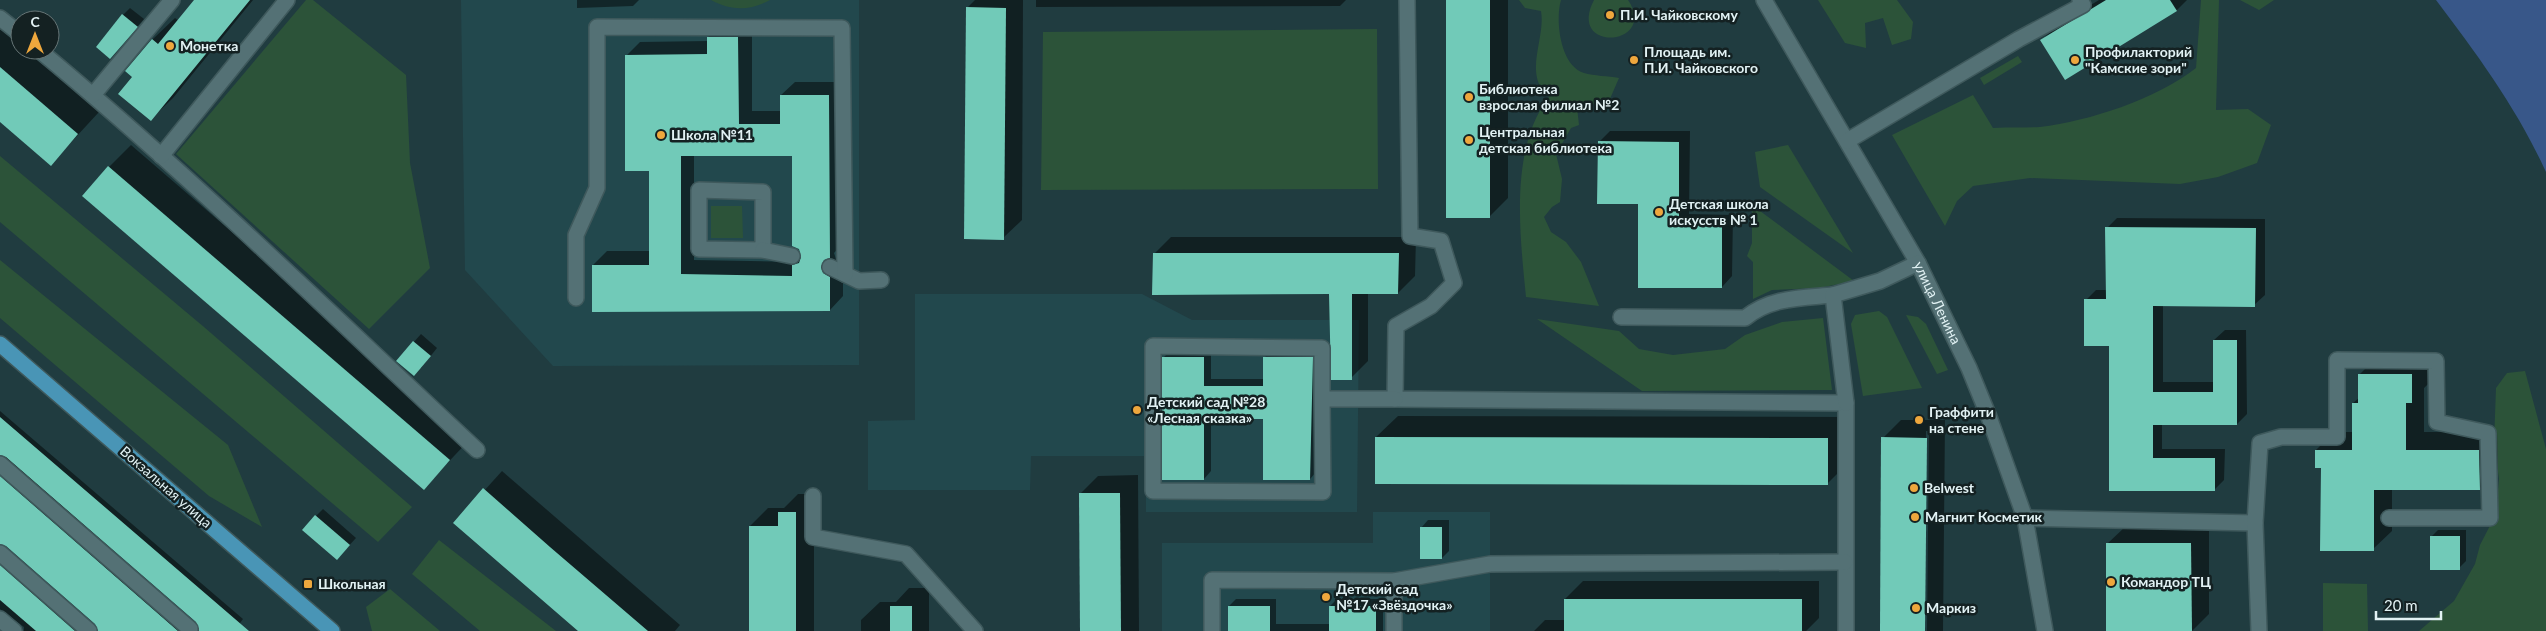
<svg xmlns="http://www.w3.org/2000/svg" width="2546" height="631" viewBox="0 0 2546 631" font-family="Lato,sans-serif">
<rect width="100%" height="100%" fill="#203c40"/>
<!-- built -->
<g fill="#22484d">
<polygon points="461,0 859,0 859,365 553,366 465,270"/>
<polygon points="915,294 1142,294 1192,320 1359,320 1357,512 1146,512 1146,456 1031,456 1030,490 868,490 868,421 915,420"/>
<polygon points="1373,512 1490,512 1490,631 1162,631 1162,543 1373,543"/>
</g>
<!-- green -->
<g fill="#2c5339">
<polygon points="306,0 313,0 406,75 410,163 430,268 369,329 176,154"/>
<path d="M711,0H770C750,11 731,11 711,0Z"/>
<path d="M1519,0H1561C1555,20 1560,66 1584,73C1594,76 1608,76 1619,78L1606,108L1587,102L1577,107L1579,125L1571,128L1556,154L1562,179L1560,202L1552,207L1544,217L1551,232L1566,242L1581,262L1599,306L1526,297C1520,236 1509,148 1549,97C1522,75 1546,39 1541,11L1525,8Z"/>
<path d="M1594,0H1628C1659,46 1566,54 1594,0Z"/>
<polygon points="1818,0 1897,0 1913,22 1911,39 1892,45 1883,18 1865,23 1866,48 1845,43"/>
<path d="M2201,0H2219L2216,110L2248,109L2271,125L2257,163L2218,177L2180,184L2030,178L1973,186L1957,201L1945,226L1892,135L1973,95L1993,128C2009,127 2024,128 2040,127C2090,121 2156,99 2196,68Z"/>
<polygon points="2240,0 2274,0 2259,10"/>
<polygon points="1377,29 1378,189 1041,190 1043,32"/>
<polygon points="2018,56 2022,62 1984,85 1980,78"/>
<polygon points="1788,145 1853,253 1760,187 1755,152"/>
<polygon points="0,156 204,327 412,507 378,542 0,222"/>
<polygon points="1752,205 1854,281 1819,288 1772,290 1753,299 1753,262 1747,256 1752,243"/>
<polygon points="711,206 742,206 743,238 711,238"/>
<polygon points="0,260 228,445 262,527 209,496 0,318"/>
<polygon points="1879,311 1887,317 1922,388 1863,396 1851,324 1855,315"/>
<polygon points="1906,315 1918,317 1926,324 1948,370 1937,374"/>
<polygon points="1823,318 1832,390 1642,391 1537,319 1619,331 1639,349 1673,355 1725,349 1745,335 1782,322"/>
<polygon points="2525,371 2546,449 2546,631 2419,631 2454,601 2475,564 2480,545 2496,514 2499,479 2494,443 2496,388 2507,373"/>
<polygon points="439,540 556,631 480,631 412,574"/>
<polygon points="2323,583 2367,584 2368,631 2323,631"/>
<polygon points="390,589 440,631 372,631 366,607"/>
</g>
<!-- water -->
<path fill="#385789" d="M2436,0H2546V172C2518,110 2477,54 2436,0Z"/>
<!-- shadow -->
<g fill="#0007" fill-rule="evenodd">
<polygon points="196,0 253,0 173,98 151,119 133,76 127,71 153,39 175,18 179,21"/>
<polygon points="577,0 639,0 633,6 577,8"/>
<polygon points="975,0 1023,0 1022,220 1003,238 967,8"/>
<polygon points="1036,0 1346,0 1340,6 1036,7"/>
<polygon points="1447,0 1508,0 1508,198 1490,216"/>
<polygon points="2099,0 2187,0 2177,10 2066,78 2042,40 2056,26"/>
<polygon points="130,8 144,19 110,58 123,15"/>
<path d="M722,24H752V111H781V95L795,82H843V243L834,253L836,259L843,264V296L830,310L593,265L607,251H651L650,170L626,56L640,42L708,41V37ZM793,154L802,256L797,262L694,260V155Z"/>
<polygon points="0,27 20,44 20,50 27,50 99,112 51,164 0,120"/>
<polygon points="1610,131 1690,131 1689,214 1733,215 1732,276 1722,287 1639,203 1599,142"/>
<polygon points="131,145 471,438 424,488 109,167"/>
<polygon points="2117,218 2265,219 2265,295 2254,305 2163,305 2163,382 2214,382 2214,340 2225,330 2246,330 2247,414 2237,424 2162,424 2162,449 2225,449 2224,480 2214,490 2110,490 2111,345 2086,300 2096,290 2107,290 2107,228"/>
<polygon points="1171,237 1416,237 1415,276 1398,293 1368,293 1368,361 1351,378 1331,293 1154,254"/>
<polygon points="421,334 437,348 421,368 397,361"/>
<polygon points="1171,350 1211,350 1211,379 1265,379 1265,357 1272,350 1319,351 1317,471 1310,479 1265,418 1211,418 1211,471 1204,479 1164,357"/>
<polygon points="2378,356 2429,356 2429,383 2424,388 2424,432 2497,432 2498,470 2479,489 2392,489 2392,531 2373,549 2322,466 2316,450 2334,432 2353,432 2353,403 2360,397 2360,374"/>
<polygon points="0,411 243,619 234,631 200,631 197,621 0,454"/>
<polygon points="1398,416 1849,417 1849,462 1827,484 1376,437"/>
<polygon points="1901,420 1945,420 1943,631 1927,631 1929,431 1926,431 1924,631 1881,631 1883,438"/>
<polygon points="0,470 185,631 99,631 96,623 3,543 0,543"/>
<polygon points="502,471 680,625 675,631 580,631 455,523"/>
<polygon points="1138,475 1139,631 1081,631 1080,494 1098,476"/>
<polygon points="798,494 814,494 814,631 750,631 750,526 768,508 784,508"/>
<polygon points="323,509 356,538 344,551 316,516"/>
<polygon points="1428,520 1449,520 1449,551 1442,558 1421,528"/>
<polygon points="2209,525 2209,614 2192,631 2108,631 2107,544 2126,526"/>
<polygon points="2438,530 2466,530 2466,561 2459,568 2431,537"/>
<polygon points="0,559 82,631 24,631 24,627 0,609"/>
<polygon points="1583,581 1819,581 1819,618 1806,631 1534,631 1545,620 1565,620 1565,599"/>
<polygon points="909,588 929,588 929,631 861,631 861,620 880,602 896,602"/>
<polygon points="1236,599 1276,599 1276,624 1330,624 1330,606 1337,599 1383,599 1383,631 1229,631 1229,606"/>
</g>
<!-- building -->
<g fill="#71cab8" fill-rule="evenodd">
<polygon points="194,0 250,0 151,121 118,94 132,77 125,71 152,39 158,44"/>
<rect x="1446" y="0" width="44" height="218"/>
<polygon points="2106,0 2170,0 2177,11 2065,80 2040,40"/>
<polygon points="966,7 1006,8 1004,240 964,239"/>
<polygon points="122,14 138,27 110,59 96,47"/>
<path d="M707,37H738L739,124H780V95H829L830,258L824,260L821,267L823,273L830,277V311L592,312V265H649V171H625V55L707,54ZM681,156H792V246L799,249L801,257L799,263L792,265V276L681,274Z"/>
<polygon points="0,67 78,134 51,166 0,122"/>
<polygon points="1598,141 1679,142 1679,225 1722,225 1722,288 1638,288 1638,204 1597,204"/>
<polygon points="108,166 450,460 424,490 82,196"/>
<polygon points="2105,227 2256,228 2255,307 2153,306 2153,392 2213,392 2213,340 2237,340 2237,425 2153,425 2153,458 2215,458 2215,491 2109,491 2109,346 2084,346 2084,299 2106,299"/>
<polygon points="1153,253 1399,253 1398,294 1352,294 1352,380 1331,380 1329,294 1152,295"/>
<polygon points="413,341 431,356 414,376 396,361"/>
<polygon points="1162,357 1204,357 1204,386 1263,386 1263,357 1313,357 1310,480 1263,480 1263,419 1204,419 1204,480 1162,480"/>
<polygon points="2358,374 2412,374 2412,403 2406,403 2406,450 2479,450 2480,490 2374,490 2374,551 2320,551 2321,468 2315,468 2315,450 2352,450 2352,403 2358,403"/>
<polygon points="0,417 249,631 199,631 196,622 6,457 0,455"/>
<polygon points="1375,437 1828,438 1828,485 1375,484"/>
<polygon points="1881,437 1927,438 1925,631 1880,631"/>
<polygon points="0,476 178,631 98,631 95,624 6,546 0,544"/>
<polygon points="483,488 550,547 648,631 578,631 453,523"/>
<polygon points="1079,493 1120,493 1121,631 1080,631"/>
<polygon points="778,512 796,512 796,631 749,631 749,526 778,526"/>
<polygon points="315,515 350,545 337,560 302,530"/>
<rect x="1420" y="527" width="22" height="32"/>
<rect x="2430" y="536" width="30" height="34"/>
<polygon points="2106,543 2191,543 2192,631 2106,631"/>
<polygon points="0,565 75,631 36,631 0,600"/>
<rect x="1564" y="599" width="238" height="32"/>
<rect x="890" y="606" width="22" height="25"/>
<rect x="1228" y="606" width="42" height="25"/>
<rect x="1329" y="606" width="47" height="25"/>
</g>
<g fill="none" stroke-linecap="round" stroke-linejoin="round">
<!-- minor casing -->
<g stroke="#3f595c" stroke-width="18">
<g id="minor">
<polyline points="1407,0 1410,236 1441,241 1454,283 1431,306 1396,326 1395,399 1846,403 1846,631"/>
<path id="s1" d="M1764,0L1918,263L1969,368L1989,417L2025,518L2045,631"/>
<polyline points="0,18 20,34"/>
<path d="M39,50C191,176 332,315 477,450"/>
<polyline points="93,95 172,0"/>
<polyline points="1847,141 2019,39 2083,5 2080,0"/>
<polyline points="161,156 287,0"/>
<polygon points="699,190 763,192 763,250 699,249"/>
<polyline points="763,250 792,256"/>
<polyline points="830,267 859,281 881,280"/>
<polyline points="576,298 576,235 597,188 597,27 842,28 845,274"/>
<path d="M1621,317L1745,318C1770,297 1802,298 1833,295"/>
<polyline points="1322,399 1323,492 1153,491 1153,346 1322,348 1322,399 1395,399"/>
<polyline points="1846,403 1833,295 1880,281 1918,263"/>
<polyline points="0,464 190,629"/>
<polyline points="813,496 813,537 906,554 975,631"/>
<polyline points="2025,518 2255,523"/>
<polyline points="0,553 89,631"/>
<polyline points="1394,581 1394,631"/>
<polyline points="0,619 14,631"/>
<polyline points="1212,631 1212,580 1394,581 1490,564 1845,562"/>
<polyline points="2259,631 2255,523 2260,443 2281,437 2337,437 2337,360 2436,361 2437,422 2488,433 2490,518 2389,518"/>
</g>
</g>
<!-- major casing -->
<g stroke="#3f595c" stroke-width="18">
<polyline id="major" points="0,344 332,631"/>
</g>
<!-- minor -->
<use href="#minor" stroke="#547175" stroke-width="15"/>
<!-- major -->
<use href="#major" stroke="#4995b6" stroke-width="15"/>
</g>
<!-- markers -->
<g fill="#eea73d" stroke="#142122" stroke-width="2">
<circle cx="1610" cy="15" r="5"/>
<circle cx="170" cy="46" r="5"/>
<circle cx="1634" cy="60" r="5"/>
<circle cx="2075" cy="60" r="5"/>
<circle cx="1469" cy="97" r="5"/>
<circle cx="661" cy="135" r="5"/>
<circle cx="1469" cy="140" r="5"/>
<circle cx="1659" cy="212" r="5"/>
<circle cx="1137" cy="410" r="5"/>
<circle cx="1919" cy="420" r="5"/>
<circle cx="1914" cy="488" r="5"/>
<circle cx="1915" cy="517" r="5"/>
<circle cx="2111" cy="582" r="5"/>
<rect x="303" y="579" width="10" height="10" rx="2.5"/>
<circle cx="1326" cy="597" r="5"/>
<circle cx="1916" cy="608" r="5"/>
</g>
<g text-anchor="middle" stroke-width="5" stroke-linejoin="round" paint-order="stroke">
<!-- poi labels -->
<g font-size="14" font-weight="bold" fill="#e2f2f4" stroke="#142122" text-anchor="start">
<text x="1620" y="20">П.И. Чайковскому</text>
<text x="180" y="51">Монетка</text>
<text x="1644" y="57">Площадь им.<tspan x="1644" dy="16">П.И. Чайковского</tspan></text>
<text x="2085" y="57">Профилакторий<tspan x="2085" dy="16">"Камские зори"</tspan></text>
<text x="1479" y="94">Библиотека<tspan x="1479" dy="16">взрослая филиал №2</tspan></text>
<text x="1479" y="137">Центральная<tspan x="1479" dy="16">детская библиотека</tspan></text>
<text x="671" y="140">Школа №11</text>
<text x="1669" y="209">Детская школа<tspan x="1669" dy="16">искусств № 1</tspan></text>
<text x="1147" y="407">Детский сад №28<tspan x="1147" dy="16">«Лесная сказка»</tspan></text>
<text x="1929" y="417">Граффити<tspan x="1929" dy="16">на стене</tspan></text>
<text x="1924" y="493">Belwest</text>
<text x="1925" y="522">Магнит Косметик</text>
<text x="2121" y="587">Командор ТЦ</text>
<text x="318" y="589">Школьная</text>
<text x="1336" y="594">Детский сад<tspan x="1336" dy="16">№17 «Звёздочка»</tspan></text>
<text x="1926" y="613">Маркиз</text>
</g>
<!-- street labels -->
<g font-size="14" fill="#e2f2f4" stroke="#142122">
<text dy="5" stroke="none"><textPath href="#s1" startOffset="349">улица Ленина</textPath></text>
<text transform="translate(166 487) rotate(41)" y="5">Вокзальная улица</text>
</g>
</g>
<!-- north arrow -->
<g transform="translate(35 35)"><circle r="24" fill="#142122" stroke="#667576"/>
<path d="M0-4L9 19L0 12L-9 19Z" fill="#eea73d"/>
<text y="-8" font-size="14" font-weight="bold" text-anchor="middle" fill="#e2f2f4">С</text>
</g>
<!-- scale -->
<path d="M2376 611v8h65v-8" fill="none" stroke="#e2f2f4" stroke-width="2.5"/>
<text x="2384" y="611" font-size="15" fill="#e2f2f4" stroke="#142122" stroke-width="4" paint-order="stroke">20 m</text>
</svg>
